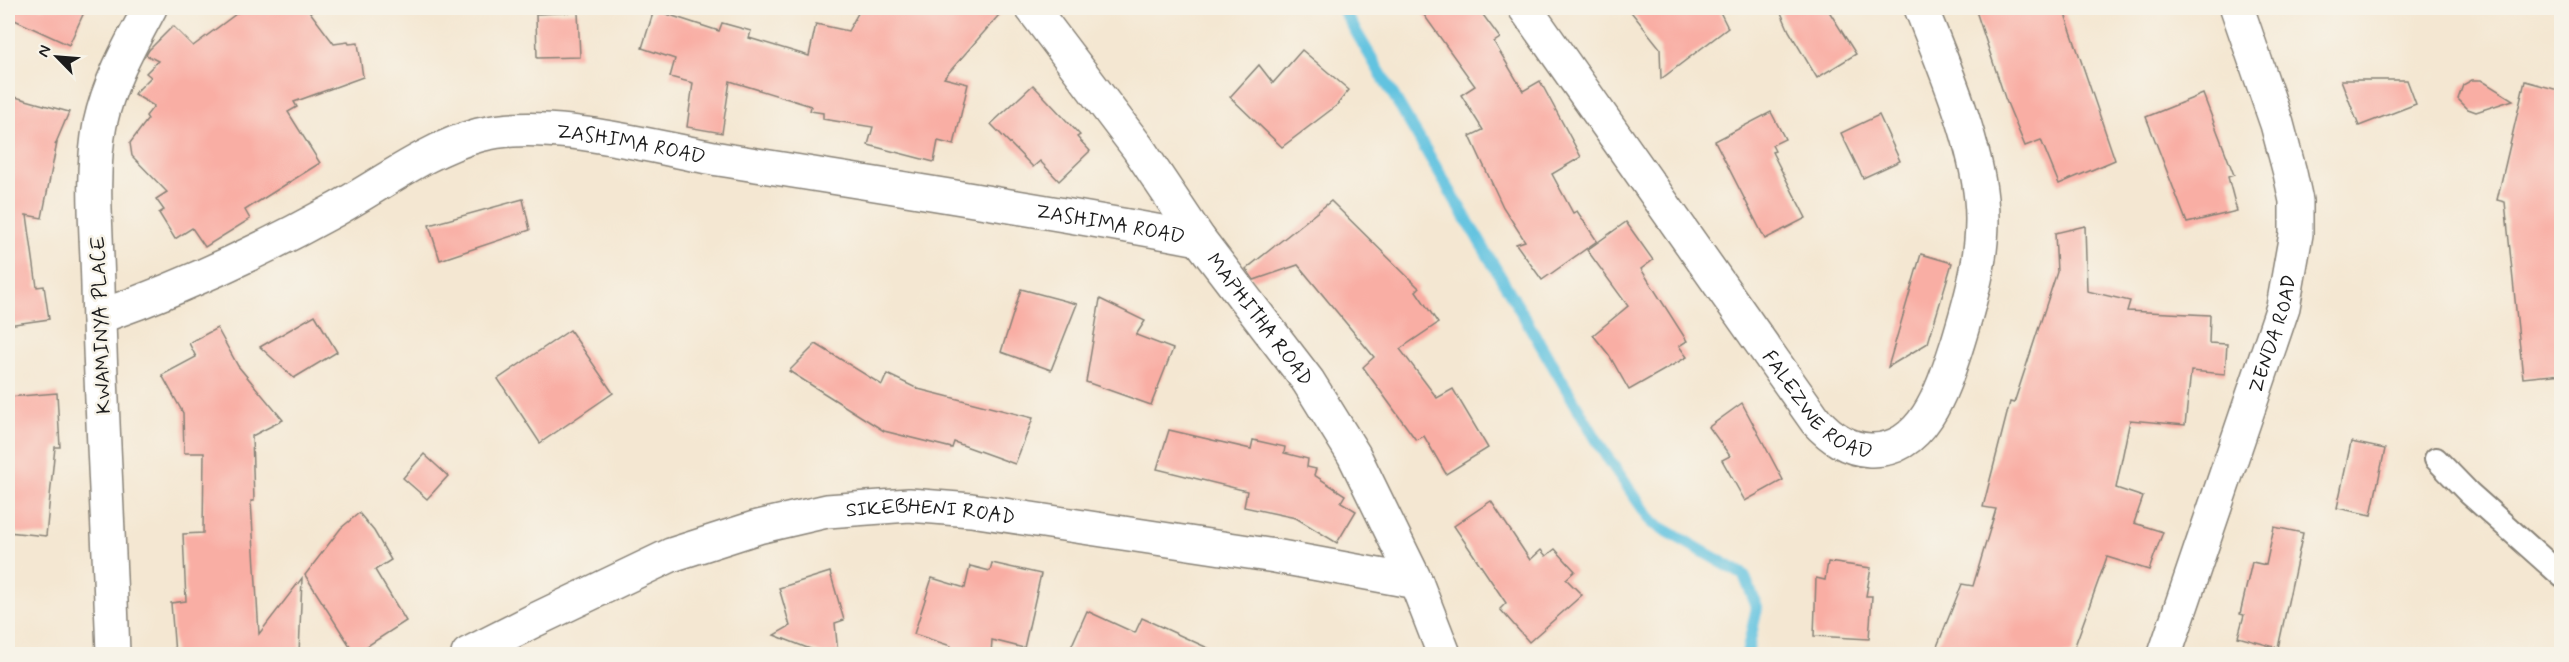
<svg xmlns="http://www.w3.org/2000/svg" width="2569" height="662" viewBox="0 0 2569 662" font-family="Mynerve,sans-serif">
<rect width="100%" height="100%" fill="#f7f3e8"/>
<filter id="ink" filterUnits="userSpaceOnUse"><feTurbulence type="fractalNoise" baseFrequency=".0167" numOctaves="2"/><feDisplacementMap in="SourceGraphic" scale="12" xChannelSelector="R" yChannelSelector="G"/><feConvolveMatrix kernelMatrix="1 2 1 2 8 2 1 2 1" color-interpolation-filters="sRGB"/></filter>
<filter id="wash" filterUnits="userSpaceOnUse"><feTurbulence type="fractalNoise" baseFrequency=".008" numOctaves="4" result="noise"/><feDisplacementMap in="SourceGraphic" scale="24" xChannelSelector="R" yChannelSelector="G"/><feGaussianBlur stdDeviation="1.35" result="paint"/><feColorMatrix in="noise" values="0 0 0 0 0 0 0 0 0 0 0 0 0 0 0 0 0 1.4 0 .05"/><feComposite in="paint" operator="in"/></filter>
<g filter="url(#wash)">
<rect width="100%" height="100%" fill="#f4e7d2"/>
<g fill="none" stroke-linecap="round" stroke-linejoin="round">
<!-- stream -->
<polyline stroke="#62c3e0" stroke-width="12" points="1342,8 1605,454 1653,523 1744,575 1757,607 1747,654"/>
</g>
<g id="blocks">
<!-- building -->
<g fill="#f9aea4">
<polygon points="8,8 86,8 69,45 8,17"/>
<polygon points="244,8 307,8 334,44 348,42 349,44 358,43 363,77 294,102 297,107 288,112 320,163 245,210 250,219 205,247 192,228 175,239 159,213 164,210 156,199 167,192 132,156 130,143 148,119 146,116 154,106 134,94 151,77 146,73 158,61 146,55 149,50 173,26 193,46"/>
<polygon points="861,8 1005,8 944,78 968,84 954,145 938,141 934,162 868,145 873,127 823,119 823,113 810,111 811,106 730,81 722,133 687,127 693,83 670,77 675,59 642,48 654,10 719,31 722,23 751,31 749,38 809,56 816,24 848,31"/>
<polygon points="1419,8 1478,8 1500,38 1494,42 1523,91 1540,81 1581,157 1552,174 1573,213 1577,211 1597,241 1542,280 1516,244 1525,241 1503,207 1470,136 1483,130 1461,95 1475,86"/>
<polygon points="1628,8 1718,8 1728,28 1661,79 1660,48"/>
<polygon points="1779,8 1827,8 1856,54 1817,78 1789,31"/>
<polygon points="1975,8 2063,8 2115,160 2059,184 2041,140 2025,146 2005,98"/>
<polygon points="578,12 580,57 537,58 536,14"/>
<polygon points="1302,50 1349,90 1336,106 1282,147 1230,97 1259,65 1273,83"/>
<polygon points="2341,80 2407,80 2416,104 2359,126"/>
<polygon points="2472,80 2481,80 2513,100 2476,112 2468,109 2458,99 2463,85"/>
<polygon points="2525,81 2562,91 2562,374 2523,378 2505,202 2497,200"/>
<polygon points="1033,85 1080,135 1077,137 1090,151 1059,181 1040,161 1033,167 991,124"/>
<polygon points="2203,94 2234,175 2228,177 2237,211 2187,223 2146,117"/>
<polygon points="8,95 69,112 55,145 57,143 42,218 26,215 25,215 27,215 37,287 44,286 49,319 8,325"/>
<polygon points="1771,112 1785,139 1772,145 1775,151 1772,152 1806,218 1765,239 1715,141"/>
<polygon points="1879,115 1900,161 1863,178 1841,133"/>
<polygon points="523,199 530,230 440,260 429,225"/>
<polygon points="1331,201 1419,288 1416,291 1438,323 1400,349 1437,398 1453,389 1488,448 1446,474 1424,436 1416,440 1363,367 1374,357 1298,265 1254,280 1246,269"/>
<polygon points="1626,222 1653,260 1641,269 1687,341 1679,346 1687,357 1629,390 1609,355 1593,335 1628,306 1587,250"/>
<polygon points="2085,226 2087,291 2130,301 2127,311 2210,315 2209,343 2227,344 2225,374 2191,371 2185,425 2130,420 2116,488 2143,497 2134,523 2163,532 2149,570 2107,557 2072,654 1934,654 1962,584 1973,586 1996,509 1983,507 2010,402 2014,403 2057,272 2055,233"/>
<polygon points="1921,254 1952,263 1928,343 1888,367"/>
<polygon points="1021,289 1077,304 1051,370 1001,352"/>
<polygon points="1100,299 1145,321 1136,335 1173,349 1151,405 1086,382"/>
<polygon points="315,315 337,352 294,378 260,347"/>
<polygon points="217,328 238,366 283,420 252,436 254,501 251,501 259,634 302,578 299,654 175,654 171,603 186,601 183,534 203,533 204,453 184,453 183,413 162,375 196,357 189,343"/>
<polygon points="570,330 613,393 540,443 498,379"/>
<polygon points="816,344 882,385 887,374 918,389 1033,418 1015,464 954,442 952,448 884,431 789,371"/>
<polygon points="57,393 60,447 55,447 46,536 8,532 8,397"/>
<polygon points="1742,403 1783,480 1745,501 1722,460 1730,456 1709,427"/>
<polygon points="1169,430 1251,449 1253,440 1285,447 1284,453 1308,459 1307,467 1316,469 1314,475 1345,495 1341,502 1356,511 1337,543 1296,518 1244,507 1247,491 1157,469"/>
<polygon points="2351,442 2385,449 2371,515 2337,508"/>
<polygon points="424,454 448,476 427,499 403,478"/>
<polygon points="1491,501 1530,560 1541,550 1546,556 1555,549 1575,571 1566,579 1582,595 1529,642 1500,609 1506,603 1454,526"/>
<polygon points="359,513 374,531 391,560 375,570 406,621 355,654 305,575 341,528"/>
<polygon points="2274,527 2303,533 2278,648 2238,637 2244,615 2240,614 2252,562 2266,565"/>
<polygon points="1828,562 1871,568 1866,596 1872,596 1869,639 1814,636 1816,578 1825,580"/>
<polygon points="992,563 1041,574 1024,648 992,640 991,654 950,654 951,646 914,634 932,578 965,588 970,566 990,571"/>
<polygon points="830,572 844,620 835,623 838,654 823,654 774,635 790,626 779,588"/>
<polygon points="1087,611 1135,633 1142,618 1221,654 1068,654"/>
</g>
</g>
</g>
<g filter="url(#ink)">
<use href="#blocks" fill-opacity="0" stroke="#888277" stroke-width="1.5"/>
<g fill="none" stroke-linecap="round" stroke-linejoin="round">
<!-- lane casing -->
<g stroke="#888277" stroke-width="26">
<polyline id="lane" points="2436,459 2469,493 2562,576"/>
</g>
<!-- street casing -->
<g stroke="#888277" stroke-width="36">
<g id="street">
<path id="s1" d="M1032,8L1138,148L1199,239L1308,381L1354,455L1416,582L1444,654"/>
<path id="s2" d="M1525,8L1816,421C1831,437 1847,449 1870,450C1925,452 1944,385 1958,342C1972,296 1986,248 1981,199C1975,138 1943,64 1921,8"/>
<path id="s3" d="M99,317C181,288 259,252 335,210C382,184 427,149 479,135C545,117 651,147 719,159C880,185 1039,209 1199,239"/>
<path d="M113,654C109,532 101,409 98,287C97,234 90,177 100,124C109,82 130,45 150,8"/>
<path id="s4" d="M468,654L535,620L671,555L758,527L827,511L909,505L971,510L1275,556L1416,582"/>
<path id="s5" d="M2165,654L2283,307L2296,234V201L2290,173L2277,124L2237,8"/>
</g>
</g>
<!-- lane -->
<use href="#lane" stroke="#fff" stroke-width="22"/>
<!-- street -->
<use href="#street" stroke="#fff" stroke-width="33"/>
</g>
</g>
<g text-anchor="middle" stroke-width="5" stroke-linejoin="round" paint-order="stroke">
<!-- street labels -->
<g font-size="20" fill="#1c1c1c" stroke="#f7f3e8">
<text dy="7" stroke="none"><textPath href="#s3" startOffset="576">ZASHIMA ROAD</textPath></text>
<text dy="7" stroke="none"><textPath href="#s3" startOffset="1062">ZASHIMA ROAD</textPath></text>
<text dy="7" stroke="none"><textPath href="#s1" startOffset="386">MAPHITHA ROAD</textPath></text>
<text transform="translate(100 325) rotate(-92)" y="7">KWAMINYA PLACE</text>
<text dy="7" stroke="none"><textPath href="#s5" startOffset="338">ZENDA ROAD</textPath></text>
<text dy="7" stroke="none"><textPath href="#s2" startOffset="496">FALEZWE ROAD</textPath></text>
<text dy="7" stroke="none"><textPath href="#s4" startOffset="492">SIKEBHENI ROAD</textPath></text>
</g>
</g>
<!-- margin -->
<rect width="2569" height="662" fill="none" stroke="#f7f3e8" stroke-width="30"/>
<!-- north arrow -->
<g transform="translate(57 57) rotate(295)" stroke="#f7f3e8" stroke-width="4.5" paint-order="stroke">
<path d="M0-4.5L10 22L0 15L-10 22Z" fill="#1c1c1c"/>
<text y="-9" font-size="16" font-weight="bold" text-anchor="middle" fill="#1c1c1c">N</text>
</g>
</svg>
